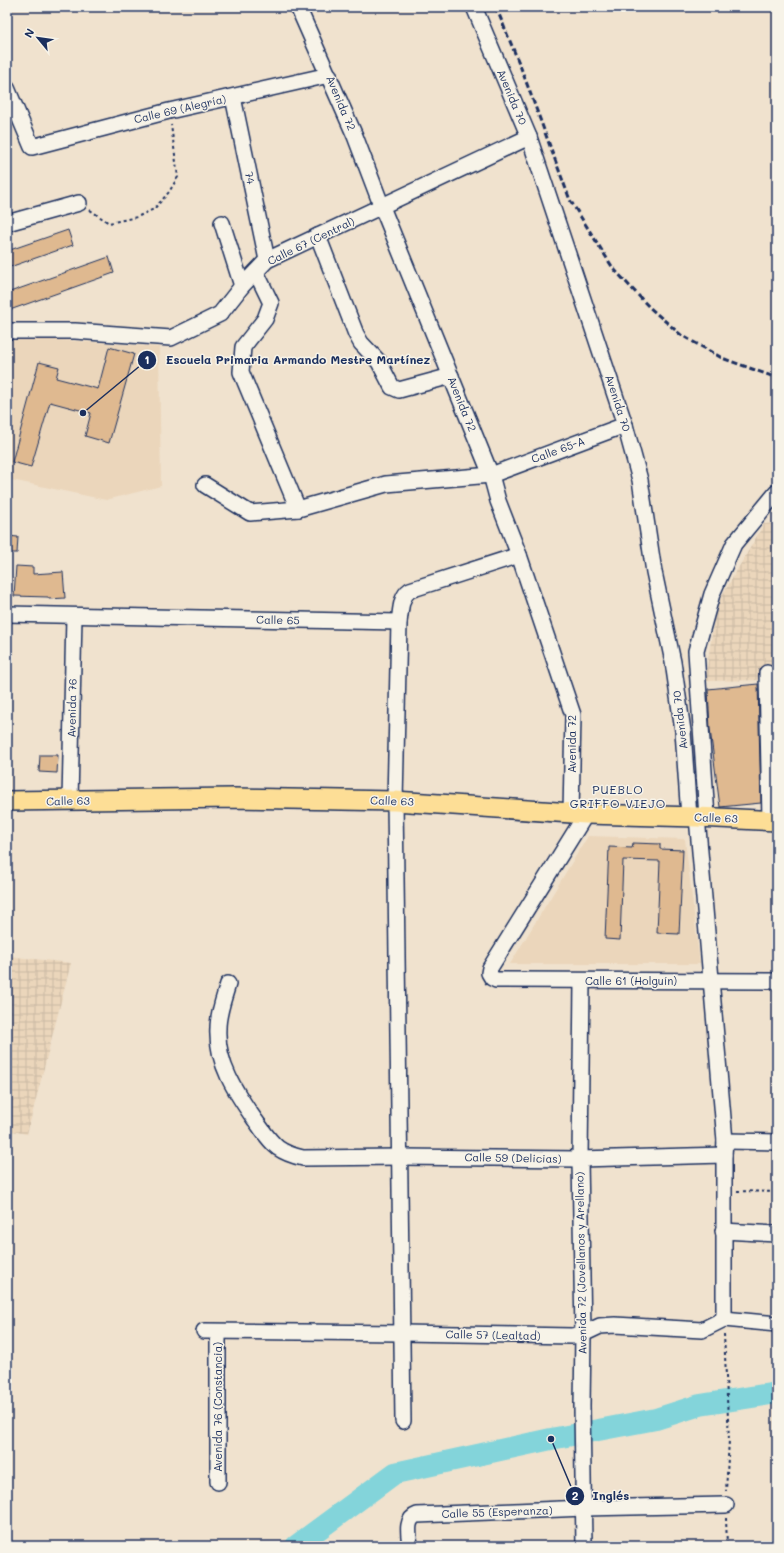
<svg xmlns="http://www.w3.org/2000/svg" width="784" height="1553" viewBox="0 0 784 1553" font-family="Mali,sans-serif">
<defs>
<pattern id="industrial-grid" width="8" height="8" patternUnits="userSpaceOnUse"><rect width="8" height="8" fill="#ebd6bb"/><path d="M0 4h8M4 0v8" fill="none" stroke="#c9b8a3"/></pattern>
</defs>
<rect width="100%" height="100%" fill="#f0e2ce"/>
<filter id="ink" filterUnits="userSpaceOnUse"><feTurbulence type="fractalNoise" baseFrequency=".025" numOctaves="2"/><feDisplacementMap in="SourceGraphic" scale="8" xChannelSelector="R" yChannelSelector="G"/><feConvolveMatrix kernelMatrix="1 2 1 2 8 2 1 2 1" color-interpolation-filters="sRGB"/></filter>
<g filter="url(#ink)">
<!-- built -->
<g fill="#ebd6bb">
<polygon points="7,336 159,347 161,486 106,500 7,479"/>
<polygon points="588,836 685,839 700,964 510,964"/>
</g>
<!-- industrial -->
<g fill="url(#industrial-grid)">
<polygon points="777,523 777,808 772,680 705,681 716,606 764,524"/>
<polygon points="7,956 71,963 27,1134 7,1130"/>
</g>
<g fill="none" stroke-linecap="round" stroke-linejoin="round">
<!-- river -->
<polyline stroke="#83d4da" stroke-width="22" points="296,1546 395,1473 551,1439 656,1419 700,1405 777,1393"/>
</g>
<!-- building -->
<g fill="#dfb990" stroke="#1b2f5e">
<polygon points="68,230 73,245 7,268 7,251"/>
<polygon points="109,257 114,273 7,311 7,293"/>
<polygon points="109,347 134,354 109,443 85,436 91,413 50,402 31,467 12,462 39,362 59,367 56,378 98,389"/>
<polygon points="7,536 18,537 17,553 7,553"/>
<polygon points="16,566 33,567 33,574 63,572 65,598 49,599 48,597 14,596"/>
<polygon points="758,684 761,803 720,807 710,729 708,689"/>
<polygon points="40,755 58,755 57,773 39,772"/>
<polygon points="633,843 660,844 660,849 683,850 679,934 657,933 660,861 623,860 620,940 605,939 609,847 632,848"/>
</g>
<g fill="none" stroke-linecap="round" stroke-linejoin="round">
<!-- minor casing -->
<g stroke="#1b2f5e" stroke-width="18">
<g id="minor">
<polyline points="298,7 355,136 382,207 491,475 498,501 519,555 573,715 571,814"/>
<polyline points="474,7 529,137 625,425 640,480 654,572 673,662 683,731 689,817"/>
<polyline points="7,88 32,147 169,111 329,75"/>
<polyline points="233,97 267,260"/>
<polyline points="7,223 79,203"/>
<polyline points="222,223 242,286"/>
<polyline points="318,236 356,334 361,343 379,362 392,387 399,390 451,376"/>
<polyline points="256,272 271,303 265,319 243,347 241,372 298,509"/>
<polyline points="7,331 75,331 171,338 220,314 242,286 267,260 529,137"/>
<polyline points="205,485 250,513 298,509 386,484 491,475 625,425"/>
<polyline points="7,614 399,622"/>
<polyline points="767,673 770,820"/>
<polyline points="70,801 74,616"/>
<polyline points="586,814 490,968 489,973 492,978 496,980 777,981"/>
<polyline points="697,817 725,1141 724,1155 724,1319"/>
<polyline points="707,817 696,651 712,594 734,544 777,492"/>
<polyline points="582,981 580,1159 583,1334 582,1406 584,1546"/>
<path d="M228,984C224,998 218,1013 218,1028C216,1063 236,1093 255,1120C262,1129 268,1140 278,1148C285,1153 294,1156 303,1158L401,1157L580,1159L724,1155"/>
<polyline points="725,1141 777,1142"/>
<polyline points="723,1231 777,1234"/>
<polyline points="204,1331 402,1333 572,1336 583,1334 600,1326 615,1325 702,1330 724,1319 777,1324"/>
<path d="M403,1421L395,801L399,622C401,611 400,597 410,590L519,555"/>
<polyline points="218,1482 218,1332"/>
<path d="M410,1546C409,1535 405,1519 417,1515L584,1508L726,1505"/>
</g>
</g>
<!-- major casing -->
<g stroke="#1b2f5e" stroke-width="22">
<polyline id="major" points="7,801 234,798 395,801 586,814 697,817 777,821"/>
</g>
<!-- path -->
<g stroke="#1b2f5e" stroke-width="2" stroke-dasharray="3 3" stroke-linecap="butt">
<polyline points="90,210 109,223 137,217 154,209 169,192 178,177 171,125"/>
<polyline points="737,1191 777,1192"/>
<polyline points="724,1334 729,1440 726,1491"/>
<polyline points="726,1518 727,1546"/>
</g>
<!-- minor -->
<use href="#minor" stroke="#f7f3e8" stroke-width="15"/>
<!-- major -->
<use href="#major" stroke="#fdde96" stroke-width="19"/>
<!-- rail -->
<polyline stroke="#1b2f5e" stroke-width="3" stroke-dasharray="6 3" stroke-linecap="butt" points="496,7 521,68 570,200 613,268 649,307 681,335 722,358 777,378"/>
</g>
</g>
<g text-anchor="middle" stroke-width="3" stroke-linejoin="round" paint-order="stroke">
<!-- street labels -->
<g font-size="11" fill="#1b2f5e" stroke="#f7f3e8">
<text transform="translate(512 97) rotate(67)" y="4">Avenida 70</text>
<text transform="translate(341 103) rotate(67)" y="4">Avenida 72</text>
<text transform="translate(180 109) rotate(-13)" y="4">Calle 69 (Alegría)</text>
<text transform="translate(250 178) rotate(79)" y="4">74</text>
<text transform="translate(311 241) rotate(-26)" y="4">Calle 67 (Central)</text>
<text transform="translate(618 403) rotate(72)" y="4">Avenida 70</text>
<text transform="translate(462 404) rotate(68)" y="4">Avenida 72</text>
<text transform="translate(558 450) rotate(-20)" y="4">Calle 65-A</text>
<text transform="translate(278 620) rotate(1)" y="4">Calle 65</text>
<text transform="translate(72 708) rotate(-89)" y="4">Avenida 76</text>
<text transform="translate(680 720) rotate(-97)" y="4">Avenida 70</text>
<text transform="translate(572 744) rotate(-90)" y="4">Avenida 72</text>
<text transform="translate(68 801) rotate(-1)" y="4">Calle 63</text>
<text transform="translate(392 801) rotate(2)" y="4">Calle 63</text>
<text transform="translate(716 818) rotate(2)" y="4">Calle 63</text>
<text x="631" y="985">Calle 61 (Holguín)</text>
<text transform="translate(513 1158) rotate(1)" y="4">Calle 59 (Delicias)</text>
<text transform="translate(581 1263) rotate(-91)" y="4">Avenida 72 (Jovellanos y Arellano)</text>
<text transform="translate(493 1335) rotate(1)" y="4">Calle 57 (Lealtad)</text>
<text transform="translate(218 1407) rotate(-90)" y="4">Avenida 76 (Constancia)</text>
<text transform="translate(497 1512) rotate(-2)" y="4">Calle 55 (Esperanza)</text>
</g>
<!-- neighbourhood labels -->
<g font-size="12" letter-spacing="1" fill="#1b2f5e" stroke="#f7f3e8">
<text x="618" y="794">PUEBLO<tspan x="618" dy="14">GRIFFO VIEJO</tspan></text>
</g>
</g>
<!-- callouts -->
<path fill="none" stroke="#1b2f5e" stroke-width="1.5" d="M83 413L147 360M551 1439L575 1496"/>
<g fill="#1b2f5e" stroke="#f7f3e8" stroke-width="1.5">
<circle cx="83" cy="413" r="4"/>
<circle cx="551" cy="1439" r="4"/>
<circle cx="147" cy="360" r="10"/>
<circle cx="575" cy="1496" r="10"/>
</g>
<g font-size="12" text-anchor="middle" font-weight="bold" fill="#fff">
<text x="147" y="364">1</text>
<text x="575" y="1500">2</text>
</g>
<g font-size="12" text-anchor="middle" font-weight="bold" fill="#1b2f5e" stroke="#f7f3e8" stroke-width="3" stroke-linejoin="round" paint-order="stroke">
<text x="298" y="364">Escuela Primaria Armando Mestre Martínez</text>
<text x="611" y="1500">Inglés</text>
</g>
<!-- margin -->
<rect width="784" height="1553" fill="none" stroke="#f7f3e8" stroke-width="24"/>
<rect x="12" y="12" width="760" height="1529" fill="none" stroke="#1b2f5e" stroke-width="1.5" filter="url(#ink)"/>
<!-- north arrow -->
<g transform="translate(38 38) rotate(299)" stroke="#f7f3e8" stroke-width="3" paint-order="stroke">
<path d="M0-3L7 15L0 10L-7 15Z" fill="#1b2f5e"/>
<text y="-6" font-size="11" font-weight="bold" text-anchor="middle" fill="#1b2f5e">N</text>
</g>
</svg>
